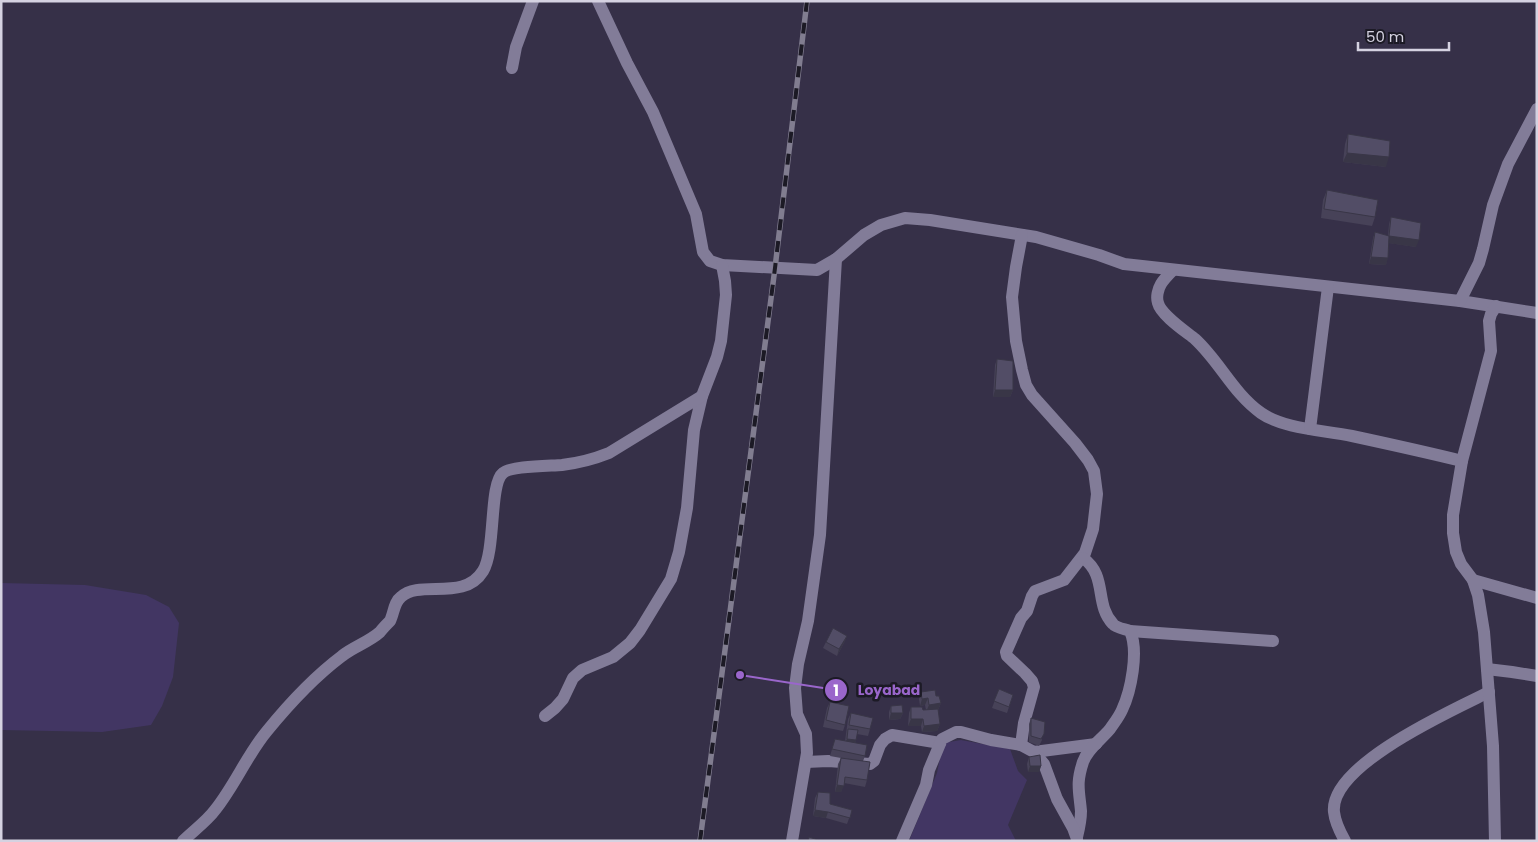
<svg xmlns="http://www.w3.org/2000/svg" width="1538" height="842" viewBox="0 0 1538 842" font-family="Poppins,sans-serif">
<rect width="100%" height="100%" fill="#363048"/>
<!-- green -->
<g fill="#423663">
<polygon points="1,583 85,585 146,595 169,607 179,623 173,677 162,706 151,725 102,732 1,730"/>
<polygon points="961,740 1010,749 1018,771 1027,780 1008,825 1016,841 909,841 937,773 943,743"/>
</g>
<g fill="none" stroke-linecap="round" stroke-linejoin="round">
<!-- minor -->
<g stroke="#827c98" stroke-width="12">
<polyline points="598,1 627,63 653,112 696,214 703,252 710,261 722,265 817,270 836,259 864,235 881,225 905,218 930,220 1036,237 1099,255 1124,264 1460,301 1537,313"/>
<polyline points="512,68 516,47 533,1"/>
<path d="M1173,270C1169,274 1164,279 1161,284C1158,289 1156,297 1158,303C1161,315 1185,331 1195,339C1220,362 1233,393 1261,413C1284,429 1323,430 1352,436C1389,444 1426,452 1462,461"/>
<polyline points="1460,301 1479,263 1483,249 1493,205 1508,164 1537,109"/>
<polyline points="1310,429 1328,287"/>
<polyline points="1473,580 1537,598"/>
<polyline points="1130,631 1273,641"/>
<polyline points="1487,669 1512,672 1537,676"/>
<polyline points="545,716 555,708 563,699 573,678 582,670 613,657 630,643 640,630 671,579 679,552 687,508 694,430 702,396 717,357 721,341 726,295 725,281 722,265"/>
<polyline points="1021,745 1024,723 1034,687 1032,681 1025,673 1007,656 1006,652 1021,618 1027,611 1032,596 1035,591 1064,580 1085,553 1093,529 1097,494 1094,471 1088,460 1075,443 1032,395 1026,385 1022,370 1016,341 1012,297 1016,267 1022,235"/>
<polyline points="1034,752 1096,744"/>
<polyline points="806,762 828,761 870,764 874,761 880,745 885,739 892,735 940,743"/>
<path d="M1077,837C1079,829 1081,820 1081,811C1079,790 1076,783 1083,762C1088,748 1101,740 1110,729C1114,723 1119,717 1122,710C1131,691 1139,651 1130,631C1125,629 1116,628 1113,624C1094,604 1108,576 1083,558"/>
<path d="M183,841C193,831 207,821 215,810C235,785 247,755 267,731C289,704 314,677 342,656C353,647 369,642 380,632C383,628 387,624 390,621C394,613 394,602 401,597C420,579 464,602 483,571C496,550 489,484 503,473C510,466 550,466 562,465C579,463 594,459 609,453L702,396"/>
<polyline points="792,841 807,753 806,734 797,714 795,688 798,664 808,621 820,535 836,259"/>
<polyline points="902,841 926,785 929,770 942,739 956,732 961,732 991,740 1021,745 1034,752 1044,764 1057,799 1073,828 1077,839"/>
<path d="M1345,841C1340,832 1335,822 1334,812C1329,765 1453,710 1489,692"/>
<polyline points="1495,841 1493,746 1484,632 1478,595 1473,580 1461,564 1456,552 1453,533 1453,515 1462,461 1491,351 1489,321 1491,314 1496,306"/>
</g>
<!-- rail casing -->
<g stroke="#817d90" stroke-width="5.5">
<polyline id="rail" points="700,841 775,268 807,1"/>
</g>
<!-- rail -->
<use href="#rail" stroke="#1c1a25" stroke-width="4" stroke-dasharray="11" stroke-linecap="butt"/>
</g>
<!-- wall -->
<g fill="#474258">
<polygon points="1348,134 1386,167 1343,162 1345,144"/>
<polygon points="1327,190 1375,217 1372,226 1321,218 1323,200"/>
<polygon points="1391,217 1416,247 1389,243 1386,265 1369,264 1373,238 1375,232 1388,236 1389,224"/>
<polygon points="997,359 1013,390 1010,397 993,397 995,365"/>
<polygon points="847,636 844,643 837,656 823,648 826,642"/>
<polygon points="999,689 1013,695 1007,713 992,708"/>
<polygon points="921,692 936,696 941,703 938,710 940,724 937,731 922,732 921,726 908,726 909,713 911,707 923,710 926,710 925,705 920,706 919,699"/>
<polygon points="830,702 845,725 843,731 823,727 827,708"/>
<polygon points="891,706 903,713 900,719 889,720 889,712"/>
<polygon points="851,713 870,729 868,736 857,734 855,743 865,756 863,761 867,780 865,787 844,783 841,792 835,792 838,764 841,758 830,756 835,739 845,741 848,719"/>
<polygon points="1031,718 1042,740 1039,746 1029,742 1029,724"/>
<polygon points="1029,757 1041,766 1039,772 1028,772 1027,764"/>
<polygon points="818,792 830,804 852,810 847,824 826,818 813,816 815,798"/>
</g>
<!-- shaded-wall -->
<g fill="#393647">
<polygon points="1347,153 1389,157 1386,167 1343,162"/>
<polygon points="1389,236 1419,240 1416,247 1387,243"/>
<polygon points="1371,257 1388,258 1386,265 1369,264"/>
<polygon points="995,390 1013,390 1010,397 993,397"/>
<polygon points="847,636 844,643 837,656 839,649"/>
<polygon points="928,698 925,705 920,706 922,699"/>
<polygon points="941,703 938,710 926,712 929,705"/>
<polygon points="891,713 903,713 900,719 889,720"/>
<polygon points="911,719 923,719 921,726 908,726"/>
<polygon points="940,724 937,731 922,732 924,726"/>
<polygon points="847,739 856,740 854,746 844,745"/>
<polygon points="1030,766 1041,766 1039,772 1028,772"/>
<polygon points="837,785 844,786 841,792 835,792"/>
<polygon points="815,810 828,812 826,818 813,816"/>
</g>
<!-- building -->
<g fill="#524d66" stroke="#393647">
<polygon points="1348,134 1390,141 1389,157 1347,153"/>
<polygon points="1327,190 1378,200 1375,217 1324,209"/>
<polygon points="1391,217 1421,223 1419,240 1389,236"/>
<polygon points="1375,232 1389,236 1388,258 1371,257"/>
<polygon points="997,359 1013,361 1013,390 995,390"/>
<polygon points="833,628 847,636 839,649 826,642"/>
<polygon points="999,689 1013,695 1009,707 994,701"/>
<polygon points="935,690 936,696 939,696 941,703 929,705 928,698 922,699 921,692"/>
<polygon points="830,702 849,706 845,725 826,720"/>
<polygon points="902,705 903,713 891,713 891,706"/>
<polygon points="911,707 922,707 923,710 938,709 940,724 924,726 923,719 911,719"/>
<polygon points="851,713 873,718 870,729 849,725"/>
<polygon points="1031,718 1045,722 1044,734 1041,739 1031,736"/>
<polygon points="848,729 858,730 856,740 847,739"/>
<polygon points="835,739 867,745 865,756 832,749"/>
<polygon points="1040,755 1041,766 1030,766 1029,757"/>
<polygon points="841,758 870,762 867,780 845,777 844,786 837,785"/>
<polygon points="818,792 830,793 830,804 852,810 850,818 828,812 815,810"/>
<polygon points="809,837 821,841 808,841"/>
</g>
<!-- callouts -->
<path fill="none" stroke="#9a66cb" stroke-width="2" d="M740 675L836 690"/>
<g fill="#9a66cb" stroke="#1c1a25" stroke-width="2">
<circle cx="740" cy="675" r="5"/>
<circle cx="836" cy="690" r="12"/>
</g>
<g font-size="15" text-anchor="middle" font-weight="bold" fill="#fff">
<text x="836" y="696">1</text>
</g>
<g font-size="14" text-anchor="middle" font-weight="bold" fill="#9a66cb" stroke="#1c1a25" stroke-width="5" stroke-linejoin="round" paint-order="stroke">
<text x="889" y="695">Loyabad</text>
</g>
<!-- border -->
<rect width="1538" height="842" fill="none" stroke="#d5d2e1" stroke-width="5"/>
<!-- scale -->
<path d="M1358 42v8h91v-8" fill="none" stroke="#d5d2e1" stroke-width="2.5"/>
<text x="1366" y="42" font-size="15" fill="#d5d2e1" stroke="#1c1a25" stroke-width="4" paint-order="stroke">50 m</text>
</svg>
